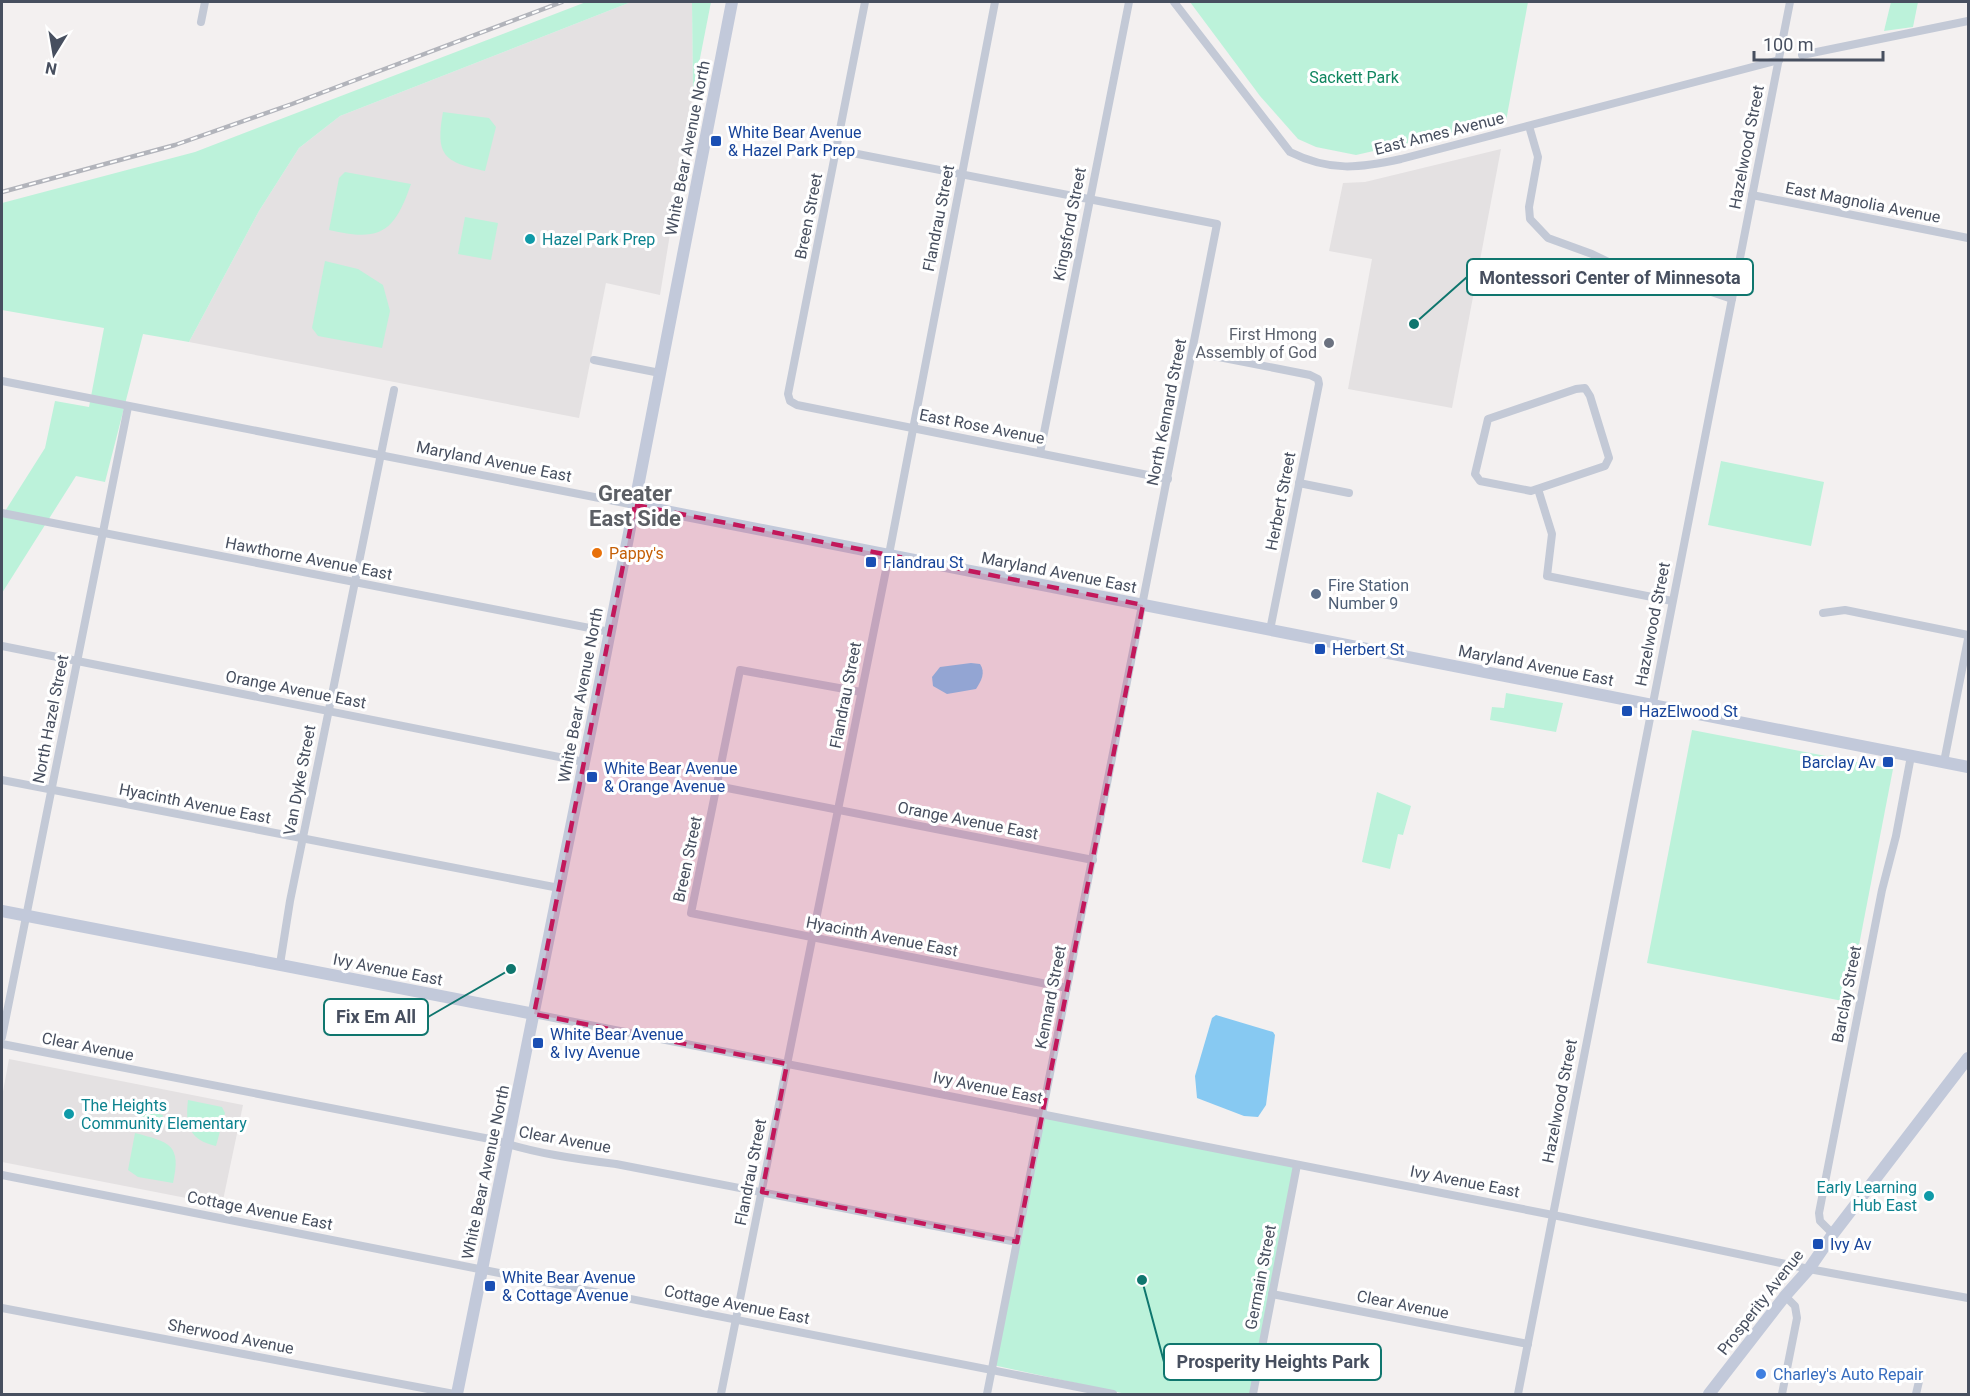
<svg xmlns="http://www.w3.org/2000/svg" width="1970" height="1396" viewBox="0 0 1970 1396" font-family="Roboto,sans-serif">
<rect width="100%" height="100%" fill="#f3f0f0"/>
<!-- education -->
<g fill="#e4e1e2">
<polygon points="631,2 692,2 693,94 660,295 606,283 579,418 189,342 259,211 299,148 340,116"/>
<polygon points="1501,149 1452,408 1348,389 1372,259 1329,251 1343,183 1365,182"/>
<polygon points="9,1059 243,1105 222,1205 2,1162 2,1097"/>
</g>
<!-- green -->
<g fill="#bcf2da">
<polygon points="586,2 631,2 340,116 299,148 259,211 189,342 143,334 105,482 76,476 2,593 2,516 45,448 55,401 89,407 104,328 2,310 2,203 195,152"/>
<polygon points="692,2 711,2 693,94"/>
<polygon points="1190,2 1528,2 1506,121 1356,155 1316,147 1298,139 1260,96"/>
<polygon points="1891,2 1918,2 1913,27 1884,31"/>
<path d="M443,112L489,118L496,127L485,171C444,162 435,156 443,112Z"/>
<path d="M345,172L411,184C394,233 380,242 329,230L339,178Z"/>
<polygon points="465,217 498,223 491,260 458,254"/>
<polygon points="325,261 358,269 383,285 390,311 382,348 318,336 312,328"/>
<polygon points="1721,461 1824,482 1811,546 1708,525"/>
<polygon points="1506,693 1563,703 1556,732 1490,720 1492,707 1504,708"/>
<polygon points="1692,730 1893,769 1848,1002 1647,963"/>
<polygon points="1377,792 1411,806 1403,835 1398,834 1390,869 1362,862"/>
<path d="M188,1100L222,1107L225,1113L216,1146C189,1140 185,1125 188,1100Z"/>
<polygon points="143,1110 163,1115 160,1134 140,1129"/>
<polygon points="1042,1114 1297,1165 1253,1394 1126,1394 993,1365"/>
<path d="M135,1133C169,1142 182,1144 173,1183L138,1177L128,1170Z"/>
</g>
<!-- water -->
<g fill="#87c9f2">
<path d="M971,663L980,664C986,673 981,681 976,689L947,694L933,686L932,677L940,667Z"/>
<polygon points="1216,1015 1273,1032 1275,1035 1266,1105 1258,1117 1244,1116 1197,1098 1195,1076 1212,1018"/>
</g>
<g fill="none" stroke-linecap="round" stroke-linejoin="round">
<!-- street -->
<g stroke="#c3c9d6" stroke-width="8">
<polyline points="865,2 788,394 790,401 797,405 1168,479"/>
<path d="M1174,2L1290,152C1330,172 1360,168 1401,159L1779,60"/>
<polyline points="201,22 205,2"/>
<polyline points="1802,55 1968,21"/>
<polyline points="1529,126 1538,157 1529,207 1530,219 1548,238 1592,254 1637,276 1688,284 1732,299"/>
<polyline points="837,150 1217,224 987,1394"/>
<polyline points="1752,195 1968,238"/>
<polyline points="1193,352 1310,375 1318,379 1319,384 1270,630"/>
<polyline points="594,360 660,373"/>
<polyline points="2,381 635,505"/>
<polygon points="1585,388 1590,396 1609,458 1605,466 1531,491 1480,481 1475,474 1488,419 1576,389"/>
<polyline points="1040,453 1129,2"/>
<polyline points="1299,483 1349,493"/>
<polyline points="1538,489 1552,534 1547,576 1672,601"/>
<polyline points="2,513 610,632"/>
<polyline points="1823,613 1845,610 1968,635"/>
<polyline points="2,646 584,762"/>
<polyline points="861,692 740,670 691,913 1067,988"/>
<polyline points="1944,762 1968,639"/>
<polyline points="2,780 559,888"/>
<polyline points="717,786 1093,860"/>
<polyline points="280,964 290,901 394,390"/>
<polyline points="534,1014 1563,1217 1809,1269 1968,1298"/>
<polyline points="2,1037 128,407"/>
<path d="M2,1044L495,1140C534,1153 575,1159 616,1164L1017,1242"/>
<polyline points="2,1175 1113,1394"/>
<polyline points="1833,1234 1820,1221 1819,1213 1882,890 1896,836 1911,756"/>
<polyline points="1272,1294 1528,1344"/>
<polyline points="2,1308 454,1394"/>
<polyline points="721,1394 886,570 995,2"/>
<polyline points="1253,1394 1297,1165"/>
<polyline points="1518,1394 1790,2"/>
<polyline points="1782,1394 1797,1318 1795,1306 1785,1296"/>
<polyline points="1916,1394 1920,1377"/>
</g>
<!-- secondary -->
<g stroke="#c2c9da" stroke-width="12">
<polyline points="635,505 1968,767"/>
<polyline points="2,911 534,1014"/>
<polyline points="457,1394 597,698 732,2"/>
<polyline points="1709,1394 1785,1296 1809,1269 1833,1234 1968,1058"/>
</g>
<!-- rail casing -->
<g stroke="#b2b4bb" stroke-width="4.5">
<polyline id="rail" points="2,192 175,145 292,104 562,2"/>
</g>
<!-- rail -->
<use href="#rail" stroke="#fff" stroke-width="2" stroke-dasharray="7" stroke-linecap="butt"/>
</g>
<!-- marked area -->
<path fill="#c2185b" fill-opacity="0.2" stroke="#c2185b" stroke-width="4.5" stroke-dasharray="12 8" stroke-linejoin="round" d="M635,505L1143,605L1017,1242L762,1192L787,1064L534,1014Z"/>
<!-- markers -->
<g fill="#1a4fb4" stroke="#fff" stroke-width="2">
<rect x="710" y="135" width="12" height="12" rx="3"/>
<rect x="865" y="556" width="12" height="12" rx="3"/>
<rect x="1314" y="643" width="12" height="12" rx="3"/>
<rect x="1621" y="705" width="12" height="12" rx="3"/>
<rect x="1882" y="756" width="12" height="12" rx="3"/>
<rect x="586" y="771" width="12" height="12" rx="3"/>
<rect x="532" y="1037" width="12" height="12" rx="3"/>
<rect x="1812" y="1238" width="12" height="12" rx="3"/>
<rect x="484" y="1280" width="12" height="12" rx="3"/>
</g>
<g fill="#0f9aa8" stroke="#fff" stroke-width="2">
<circle cx="530" cy="239" r="6"/>
<circle cx="69" cy="1114" r="6"/>
<circle cx="1929" cy="1196" r="6"/>
</g>
<circle fill="#6b7280" stroke="#fff" stroke-width="2" cx="1329" cy="343" r="6"/>
<circle fill="#e8710a" stroke="#fff" stroke-width="2" cx="597" cy="553" r="6"/>
<circle fill="#5c6f8a" stroke="#fff" stroke-width="2" cx="1316" cy="594" r="6"/>
<circle fill="#3f7fe0" stroke="#fff" stroke-width="2" cx="1761" cy="1374" r="6"/>
<g text-anchor="middle" stroke-width="6" stroke-linejoin="round" paint-order="stroke">
<!-- park labels -->
<g font-size="16" fill="#118660" stroke="#fff">
<text x="1354" y="83">Sackett Park</text>
</g>
<!-- transit labels -->
<g font-size="16" fill="#164399" stroke="#fff" text-anchor="start">
<text x="728" y="138">White Bear Avenue<tspan x="728" dy="18">&amp; Hazel Park Prep</tspan></text>
<text x="883" y="568">Flandrau St</text>
<text x="1332" y="655">Herbert St</text>
<text x="1639" y="717">HazElwood St</text>
<text x="1876" y="768" text-anchor="end">Barclay Av</text>
<text x="604" y="774">White Bear Avenue<tspan x="604" dy="18">&amp; Orange Avenue</tspan></text>
<text x="550" y="1040">White Bear Avenue<tspan x="550" dy="18">&amp; Ivy Avenue</tspan></text>
<text x="1830" y="1250">Ivy Av</text>
<text x="502" y="1283">White Bear Avenue<tspan x="502" dy="18">&amp; Cottage Avenue</tspan></text>
</g>
<!-- street labels -->
<g font-size="16" fill="#474f5f" stroke="#fff">
<text transform="translate(1439 133) rotate(-14)" y="6">East Ames Avenue</text>
<text transform="translate(1746 147) rotate(-79)" y="6">Hazelwood Street</text>
<text transform="translate(687 148) rotate(-79)" y="6">White Bear Avenue North</text>
<text transform="translate(1863 202) rotate(11)" y="6">East Magnolia Avenue</text>
<text transform="translate(808 216) rotate(-79)" y="6">Breen Street</text>
<text transform="translate(938 218) rotate(-79)" y="6">Flandrau Street</text>
<text transform="translate(1069 224) rotate(-79)" y="6">Kingsford Street</text>
<text transform="translate(1166 412) rotate(-79)" y="6">North Kennard Street</text>
<text transform="translate(982 426) rotate(11)" y="6">East Rose Avenue</text>
<text transform="translate(494 461) rotate(11)" y="6">Maryland Avenue East</text>
<text transform="translate(1280 501) rotate(-79)" y="6">Herbert Street</text>
<text transform="translate(309 558) rotate(11)" y="6">Hawthorne Avenue East</text>
<text transform="translate(1059 572) rotate(11)" y="6">Maryland Avenue East</text>
<text transform="translate(1652 624) rotate(-79)" y="6">Hazelwood Street</text>
<text transform="translate(1536 665) rotate(11)" y="6">Maryland Avenue East</text>
<text transform="translate(296 689) rotate(11)" y="6">Orange Avenue East</text>
<text transform="translate(580 695) rotate(-79)" y="6">White Bear Avenue North</text>
<text transform="translate(845 695) rotate(-79)" y="6">Flandrau Street</text>
<text transform="translate(50 719) rotate(-79)" y="6">North Hazel Street</text>
<text transform="translate(299 780) rotate(-79)" y="6">Van Dyke Street</text>
<text transform="translate(195 803) rotate(11)" y="6">Hyacinth Avenue East</text>
<text transform="translate(968 820) rotate(11)" y="6">Orange Avenue East</text>
<text transform="translate(687 859) rotate(-78)" y="6">Breen Street</text>
<text transform="translate(882 936) rotate(11)" y="6">Hyacinth Avenue East</text>
<text transform="translate(388 969) rotate(11)" y="6">Ivy Avenue East</text>
<text transform="translate(1846 994) rotate(-79)" y="6">Barclay Street</text>
<text transform="translate(1050 997) rotate(-79)" y="6">Kennard Street</text>
<text transform="translate(88 1046) rotate(11)" y="6">Clear Avenue</text>
<text transform="translate(988 1087) rotate(11)" y="6">Ivy Avenue East</text>
<text transform="translate(1559 1101) rotate(-79)" y="6">Hazelwood Street</text>
<text transform="translate(565 1139) rotate(10)" y="6">Clear Avenue</text>
<text transform="translate(485 1172) rotate(-78)" y="6">White Bear Avenue North</text>
<text transform="translate(750 1172) rotate(-79)" y="6">Flandrau Street</text>
<text transform="translate(1465 1181) rotate(11)" y="6">Ivy Avenue East</text>
<text transform="translate(260 1210) rotate(11)" y="6">Cottage Avenue East</text>
<text transform="translate(1260 1277) rotate(-79)" y="6">Germain Street</text>
<text transform="translate(1760 1302) rotate(-52)" y="6">Prosperity Avenue</text>
<text transform="translate(737 1304) rotate(11)" y="6">Cottage Avenue East</text>
<text transform="translate(1403 1304) rotate(11)" y="6">Clear Avenue</text>
<text transform="translate(231 1336) rotate(11)" y="6">Sherwood Avenue</text>
</g>
<!-- culture labels -->
<g font-size="16" fill="#0d838f" stroke="#fff" text-anchor="start">
<text x="542" y="245">Hazel Park Prep</text>
<text x="81" y="1111">The Heights<tspan x="81" dy="18">Community Elementary</tspan></text>
<text x="1917" y="1193" text-anchor="end">Early Learning<tspan x="1917" dy="18">Hub East</tspan></text>
</g>
<!-- worship labels -->
<g font-size="16" fill="#5b616d" stroke="#fff" text-anchor="end">
<text x="1317" y="340">First Hmong<tspan x="1317" dy="18">Assembly of God</tspan></text>
</g>
<!-- food labels -->
<g font-size="16" fill="#c56008" stroke="#fff" text-anchor="start">
<text x="609" y="559">Pappy's</text>
</g>
<!-- service labels -->
<g font-size="16" fill="#4e5e75" stroke="#fff" text-anchor="start">
<text x="1328" y="591">Fire Station<tspan x="1328" dy="18">Number 9</tspan></text>
</g>
<!-- shop labels -->
<g font-size="16" fill="#366cbe" stroke="#fff" text-anchor="start">
<text x="1773" y="1380">Charley's Auto Repair</text>
</g>
<!-- district labels -->
<g font-size="22" font-weight="bold" fill="#5c5f65" stroke="#fff">
<text x="635" y="501">Greater<tspan x="635" dy="25">East Side</tspan></text>
</g>
</g>
<!-- callouts -->
<path fill="none" stroke="#0f766e" stroke-width="2" d="M1414 324L1467 277M511 969L428 1017M1142 1280L1164 1362"/>
<g fill="#0f766e" stroke="#fff" stroke-width="2">
<circle cx="1414" cy="324" r="6"/>
<circle cx="511" cy="969" r="6"/>
<circle cx="1142" cy="1280" r="6"/>
</g>
<g fill="#fff" stroke="#0f766e" stroke-width="2">
<rect x="1467" y="259" width="286" height="36" rx="6"/>
<rect x="324" y="999" width="104" height="36" rx="6"/>
<rect x="1164" y="1344" width="217" height="36" rx="6"/>
</g>
<g font-size="18" text-anchor="middle" font-weight="bold" fill="#474f5f">
<text x="1610" y="284">Montessori Center of Minnesota</text>
<text x="376" y="1023">Fix Em All</text>
<text x="1273" y="1368">Prosperity Heights Park</text>
</g>
<!-- border -->
<rect width="1970" height="1396" fill="none" stroke="#474f5f" stroke-width="6"/>
<!-- north arrow -->
<g transform="translate(54 54) rotate(191)" stroke="#ffffff" stroke-width="4.5" paint-order="stroke">
<path d="M0-4.5L10 22L0 15L-10 22Z" fill="#474f5f"/>
<text y="-9" font-size="16" font-weight="bold" text-anchor="middle" fill="#474f5f">N</text>
</g>
<!-- scale -->
<path d="M1754 51v9h129v-9" fill="none" stroke="#474f5f" stroke-width="3"/>
<text x="1763" y="51" font-size="18" fill="#474f5f" stroke="#ffffff" stroke-width="4.5" paint-order="stroke">100 m</text>
</svg>
